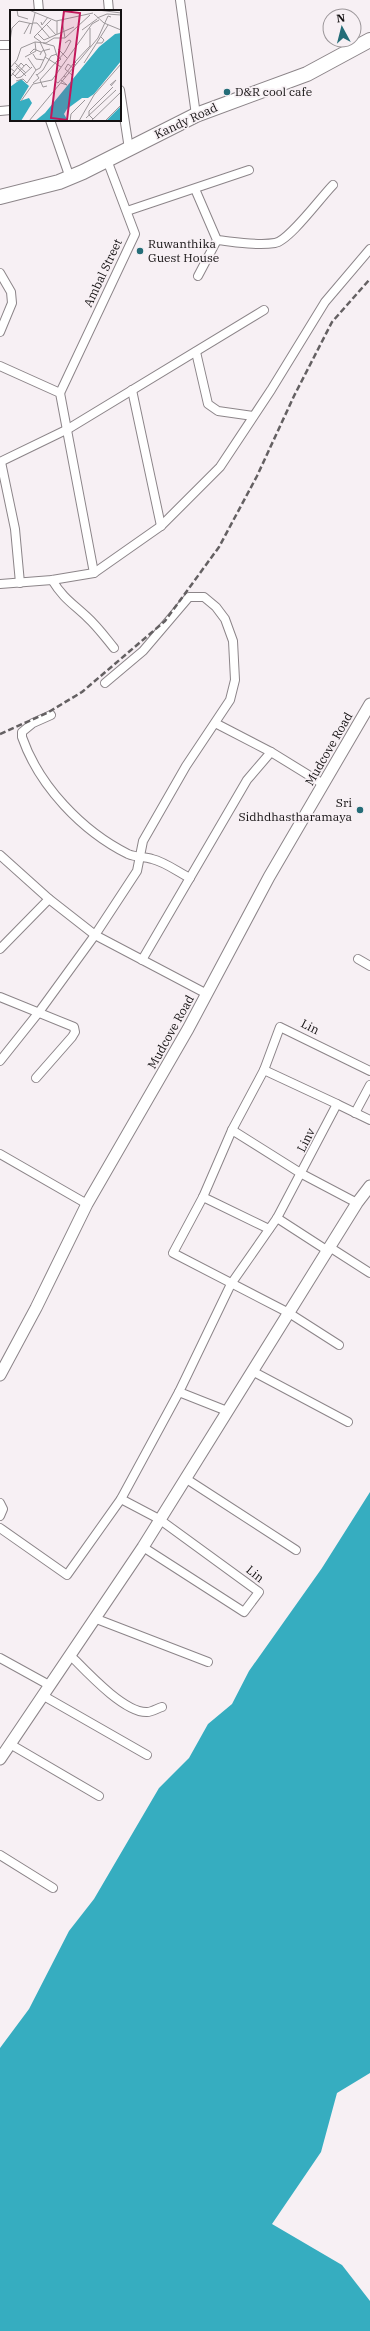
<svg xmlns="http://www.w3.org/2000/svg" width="370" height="2331" viewBox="0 0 370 2331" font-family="'IBM Plex Serif',serif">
<rect width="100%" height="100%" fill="#f7f0f4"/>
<!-- water -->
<polygon fill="#36adc0" points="370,1492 370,2073 337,2093 321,2152 272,2224 342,2265 370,2301 370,2331 0,2331 0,2048 29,2009 69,1931 94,1899 159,1788 189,1758 208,1724 232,1704 249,1671 322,1568"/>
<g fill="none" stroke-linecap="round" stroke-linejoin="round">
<!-- street casing -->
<g stroke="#8c8589" stroke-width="10">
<g id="street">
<polyline points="38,0 39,11"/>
<polyline points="108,0 109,11"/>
<polyline points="180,0 196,115"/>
<polyline points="0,45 11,45"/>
<polyline points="120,90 129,149"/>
<polyline points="0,111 11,110"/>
<polyline points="50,120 70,178"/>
<polyline points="195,189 217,240 198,276"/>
<polyline points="127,211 249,170"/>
<path d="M217,240C236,242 257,246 275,243C289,241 321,197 333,185"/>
<polyline points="0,273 11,292 12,303 0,332"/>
<polyline points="196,352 208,404 218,411 253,416"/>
<polyline points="0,366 60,393 94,573"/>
<polyline points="132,390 161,526"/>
<polyline points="60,393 135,234 107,160"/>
<polyline points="0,462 68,429 264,310"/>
<polyline points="1,462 15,529 20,583"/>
<path d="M52,580C63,598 72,603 87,617C97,626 105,637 114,648"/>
<polyline points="0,584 52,580 94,573 161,526 220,467 271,390 325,302 370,249"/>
<path d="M51,715L33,723L22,732V737C39,786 82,831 128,854C137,858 144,856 152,859C165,862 178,872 190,878"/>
<polyline points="217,724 271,752 323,784"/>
<polyline points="0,855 49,899 95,935 207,994"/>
<polyline points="0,949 49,899"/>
<polyline points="358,959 370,966"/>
<polyline points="142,960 247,780 271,752"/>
<polyline points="0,997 74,1027 75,1032 72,1037 36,1078"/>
<polyline points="0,1061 39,1012 95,935 137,871 143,841 186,766 230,700 235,680 233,641 225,619 216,607 204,597 189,597 143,651 105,683"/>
<polyline points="264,1070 280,1027 370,1071"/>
<polyline points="355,1113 370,1085"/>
<polyline points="232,1130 264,1070 337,1104"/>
<polyline points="0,1154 87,1204"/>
<polyline points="203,1197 269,1229"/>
<polyline points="277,1218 328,1251"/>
<polyline points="331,1248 370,1273"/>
<polyline points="339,1345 289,1313 173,1253 203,1197 232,1130 302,1174 357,1203"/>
<polyline points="252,1371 348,1422"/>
<polyline points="227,1411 179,1392 231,1284 277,1218 337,1104 370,1120"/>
<polyline points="185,1478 296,1550"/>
<polyline points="121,1499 159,1519 259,1592 244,1612 143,1547"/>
<polyline points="0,1503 3,1509 0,1516"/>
<polyline points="0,1528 67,1575 121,1499 179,1392"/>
<polyline points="94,1618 208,1662"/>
<path d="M70,1655C85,1670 124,1713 147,1712C152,1712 158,1708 162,1707"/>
<polyline points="0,1658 49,1685"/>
<polyline points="42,1695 147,1755"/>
<polyline points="10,1744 99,1796"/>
<polyline points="0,1855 53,1888"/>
</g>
</g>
<!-- secondary casing -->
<g stroke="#8c8589" stroke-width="13">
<g id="secondary">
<polyline points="0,1375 36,1308 87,1204 188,1029 269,877 370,704"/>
<polyline points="0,1759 143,1547 357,1203 370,1186"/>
</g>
</g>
<!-- highway casing -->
<g stroke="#8c8589" stroke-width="16">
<polyline id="highway" points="0,197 59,182 83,172 196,115 307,74 370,40"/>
</g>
<!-- street -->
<use href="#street" stroke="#fff" stroke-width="8"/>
<!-- secondary -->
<use href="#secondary" stroke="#fff" stroke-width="11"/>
<!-- highway -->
<use href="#highway" stroke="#fff" stroke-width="14"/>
<!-- rail -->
<polyline stroke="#646062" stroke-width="2.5" stroke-dasharray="6 3" stroke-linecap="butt" points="0,734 47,713 82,692 165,621 219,547 257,476 294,396 332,322 370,279"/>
</g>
<!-- markers -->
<g fill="#246d78" stroke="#f7f0f4" stroke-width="1.5">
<circle cx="227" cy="92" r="4"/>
<circle cx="140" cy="251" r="4"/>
<circle cx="360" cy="810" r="4"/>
</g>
<g text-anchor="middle" stroke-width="3.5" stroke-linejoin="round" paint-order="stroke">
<!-- poi labels -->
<g font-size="12" fill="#141112" stroke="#f7f0f4" text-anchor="start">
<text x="235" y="96">D&amp;R cool cafe</text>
<text x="148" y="248">Ruwanthika<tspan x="148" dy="14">Guest House</tspan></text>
<text x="352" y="807" text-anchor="end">Sri<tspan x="352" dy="14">Sidhdhastharamaya</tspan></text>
</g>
<!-- street labels -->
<g font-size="12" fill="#141112" stroke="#f7f0f4">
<text transform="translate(186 121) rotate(-25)" y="4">Kandy Road</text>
<text transform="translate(103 273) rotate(-65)" y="4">Ambal Street</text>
<text transform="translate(329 749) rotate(-60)" y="4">Mudcove Road</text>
<text transform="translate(310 1027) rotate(27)" y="4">Lin</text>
<text transform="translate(171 1032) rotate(-61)" y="4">Mudcove Road</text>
<text transform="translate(306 1140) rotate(-63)" y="4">Linv</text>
<text transform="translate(255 1574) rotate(39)" y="4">Lin</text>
</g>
</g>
<!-- overview -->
<g transform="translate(10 10)">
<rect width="111" height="111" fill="#f7f0f4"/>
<path d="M111,23V51L84,84L78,88H72L57,99L54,104L58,111H25L35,103L89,37L105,24ZM11,69L19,76L10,91L19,88L22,93L11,111H0V77ZM111,96V111H96Z" fill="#36adc0"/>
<path fill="none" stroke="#9c979a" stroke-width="1" d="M7,0L8,6L18,9M19,0L46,11L83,3M88,0L111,3M84,4L94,13L111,20M87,8L97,4L111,5M52,10L55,28M31,12L32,15L38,7M23,13H27L40,28M37,15L46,25M80,18V37M72,20L87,9M27,23L34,30L64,17M14,24L20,13M20,24L25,3M47,24V11M0,31L2,18L9,11L23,14M31,32L24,27L41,10M33,33L44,36L47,46L51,49L49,51M87,33H92L94,30L91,27M48,39L57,48M20,43L24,39L31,42M23,44L26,49L34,50M30,45L32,41L40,39M15,47L26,41L25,32L36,33L44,28H55L80,5M35,47L51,57M18,48L26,60M5,53L16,63M74,53L98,15M67,54L65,52L80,36M6,56L16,66M4,61L0,58L7,50L11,38L25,32M2,63L7,68L11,67L22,57M27,65L33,60L41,46L47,44M62,65L55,59L58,54L63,58M1,66L11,53L14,56M5,66L16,54L20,58M56,67L54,66L63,54L66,55M51,70L57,75L51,73M6,71L13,69L17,73L26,60L30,58L36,45L30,32M45,71L48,73L54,66M23,73L29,68L26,64M100,75L106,70L101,76M37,76L33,77L30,70L55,42L61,31L59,30L55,33M11,91L23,74L42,70L82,14L89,10M76,108L106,80M83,109L79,105V101L103,77M19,111L88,28L98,6L101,7M60,111L61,104L75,90M69,111L84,85L111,54M81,111L111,82M95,111L111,95"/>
<path fill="#c2185b" fill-opacity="0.15" stroke="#c2185b" stroke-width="2" d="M54,1L70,3L57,110L41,108Z"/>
<rect width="111" height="111" fill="none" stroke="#141112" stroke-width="2"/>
</g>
<!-- north arrow -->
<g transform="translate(342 28) rotate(353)"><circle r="19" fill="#f7f0f4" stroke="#9c979a"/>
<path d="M0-3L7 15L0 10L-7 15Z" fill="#246d78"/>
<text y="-6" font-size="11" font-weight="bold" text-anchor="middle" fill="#141112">N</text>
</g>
</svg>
